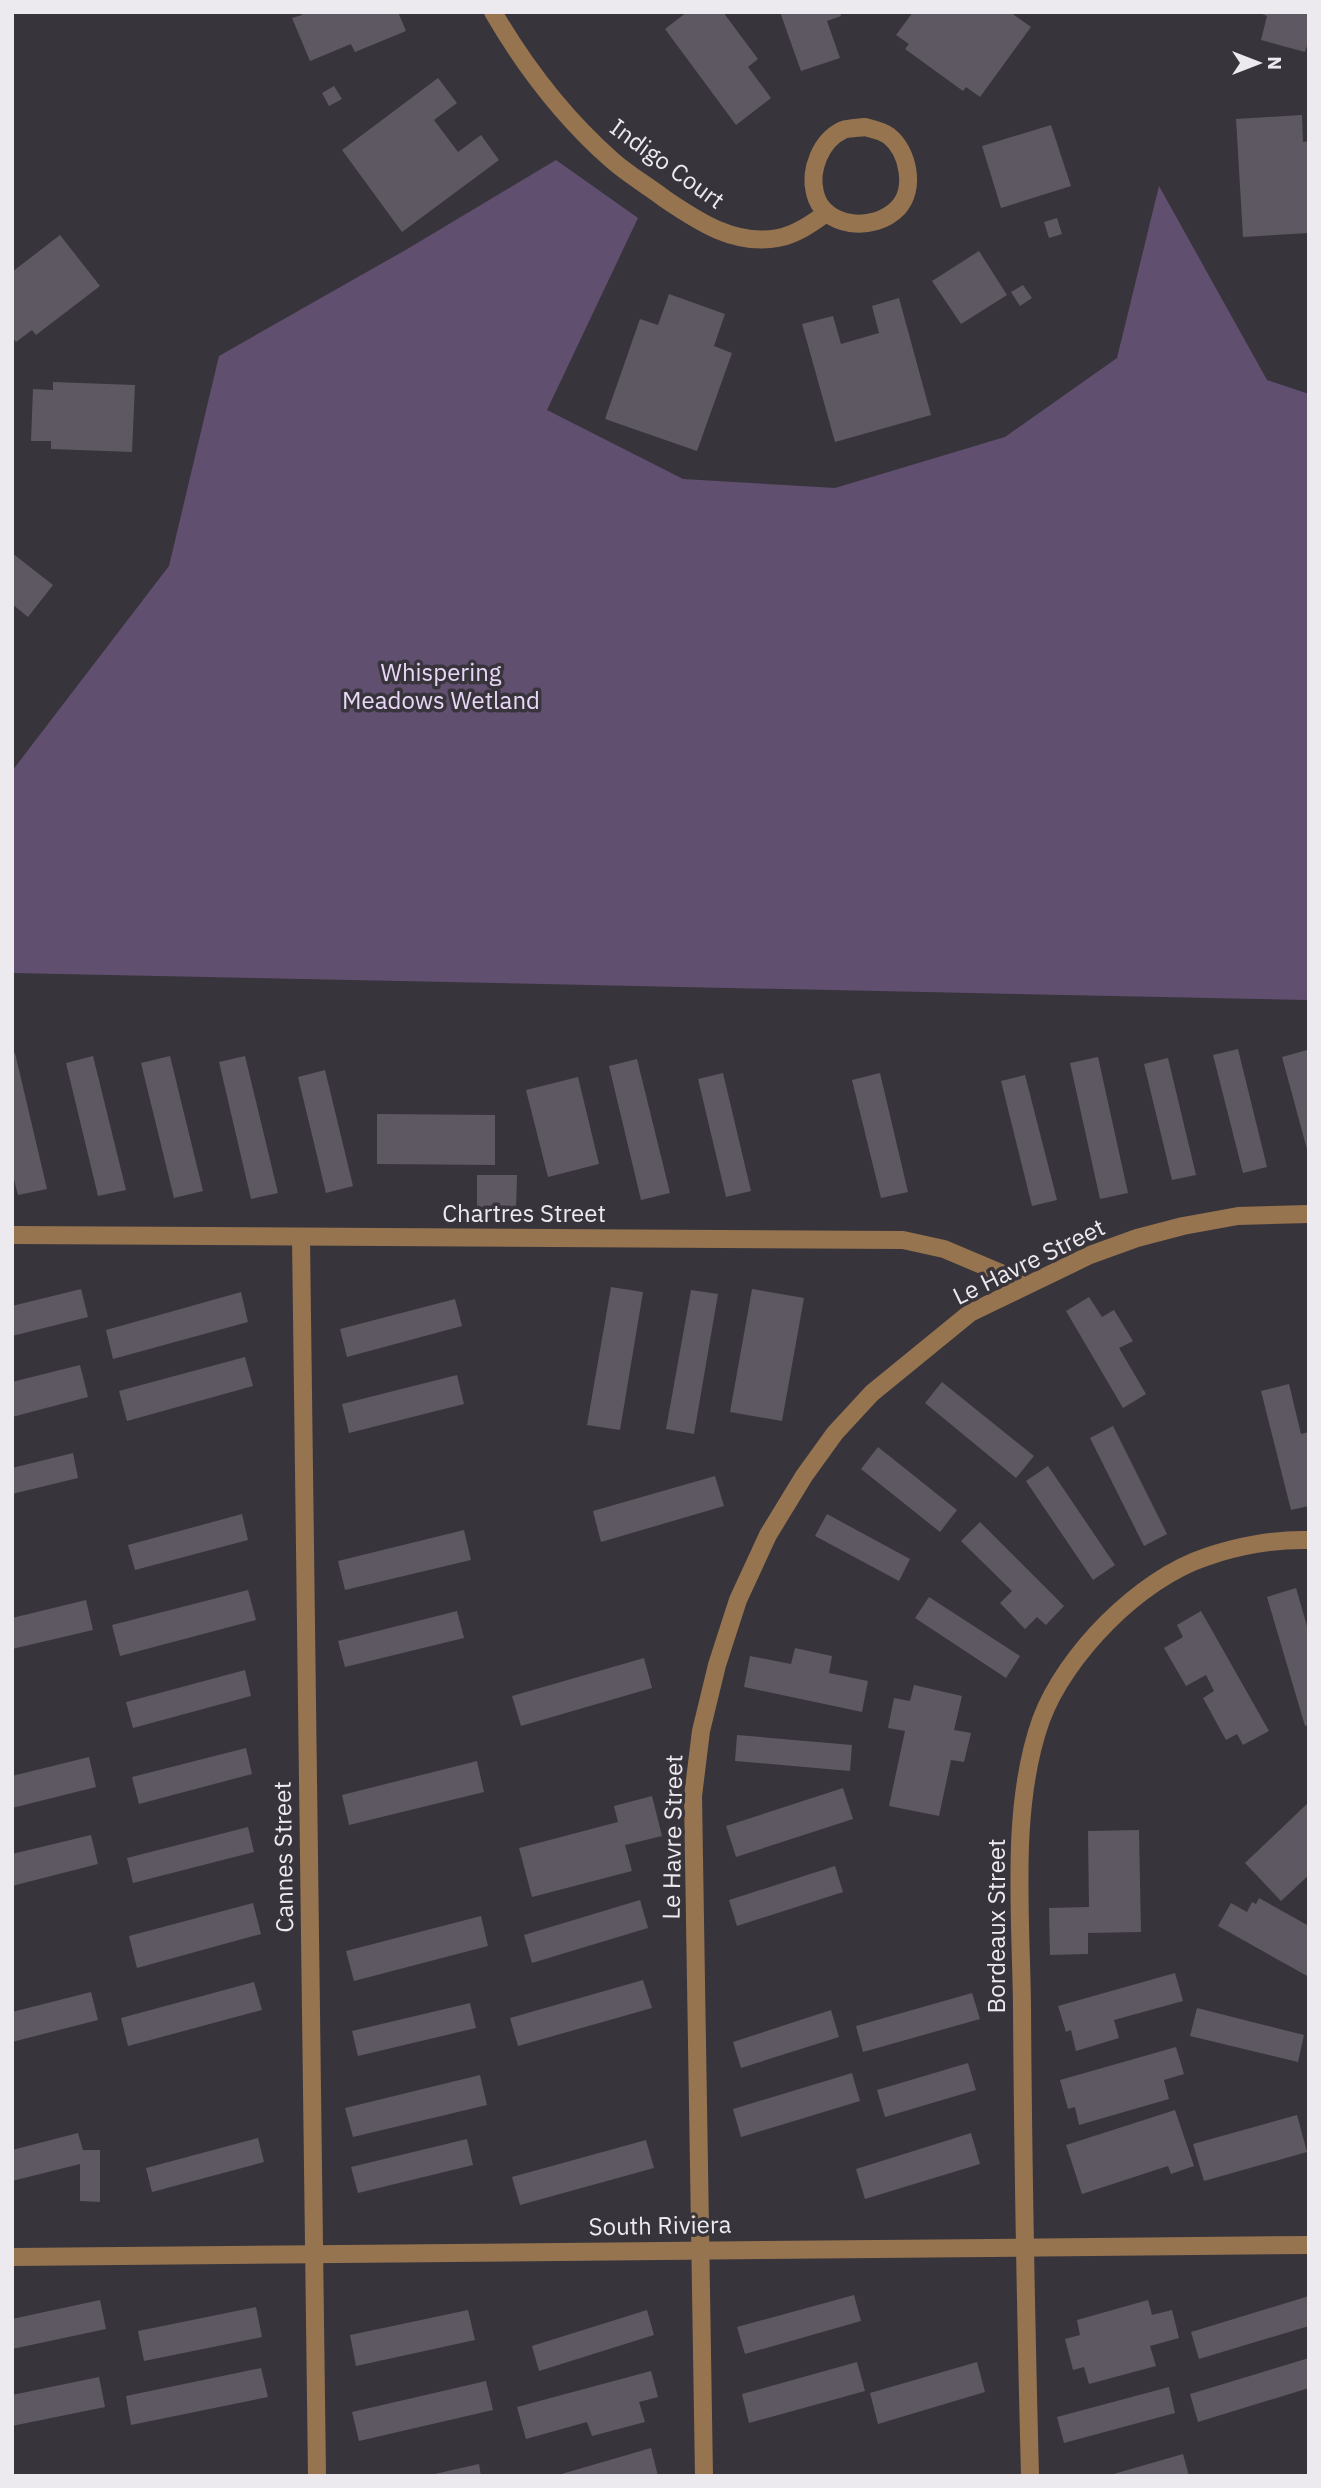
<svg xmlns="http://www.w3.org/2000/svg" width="1321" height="2488" viewBox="0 0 1321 2488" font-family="'IBM Plex Sans',sans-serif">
<rect width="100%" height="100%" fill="#38343c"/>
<!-- green -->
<polygon fill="#614f70" points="556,160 638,218 547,410 683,479 835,488 1005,437 1117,358 1159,186 1267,380 1309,394 1309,1000 12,973 12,771 169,566 219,356 409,248"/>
<!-- building -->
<g fill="#5d5861">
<polygon points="301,12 398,12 406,31 355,52 351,44 310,61 292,18 302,15"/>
<polygon points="687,12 723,12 758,59 748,67 771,98 736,125 665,29"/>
<polygon points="780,12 840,12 841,16 827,21 840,58 801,71"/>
<polygon points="913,12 1010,12 1031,27 980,97 966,87 963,91 905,49 909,44 896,35"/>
<polygon points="1258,12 1309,12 1309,40 1305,52 1261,40 1267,16"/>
<polygon points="438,78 457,103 434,120 458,152 481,135 499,160 402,232 342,150"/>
<polygon points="334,86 342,99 329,106 322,93"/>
<polygon points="1302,115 1303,142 1309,141 1309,233 1243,237 1236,119"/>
<polygon points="1051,125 1071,186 1001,208 982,146"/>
<polygon points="1057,218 1062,234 1049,238 1044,222"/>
<polygon points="60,235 100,286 36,335 32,330 16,342 12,337 12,272"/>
<polygon points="979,251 1007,295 961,324 932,281"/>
<polygon points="1023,285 1032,298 1020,306 1011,292"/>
<polygon points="669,294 725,314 714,346 732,353 697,451 605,419 640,319 658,325"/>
<polygon points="899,298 931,415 835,442 802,324 833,316 841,344 879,333 872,306"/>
<polygon points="53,382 135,385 132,452 51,449 51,441 31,441 33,389 53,390"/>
<polygon points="12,553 53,585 28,617 12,604"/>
<polygon points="1238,1049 1267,1167 1243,1173 1213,1055"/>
<polygon points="1307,1050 1309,1056 1308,1153 1282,1057"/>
<polygon points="15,1053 47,1189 18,1195 12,1172 12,1054"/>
<polygon points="93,1056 126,1190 98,1196 66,1063"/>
<polygon points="170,1056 203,1191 174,1198 141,1063"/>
<polygon points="245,1056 278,1193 251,1199 219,1062"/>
<polygon points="1098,1057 1128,1193 1100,1199 1070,1063"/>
<polygon points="1168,1058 1196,1175 1172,1180 1144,1064"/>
<polygon points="637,1059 670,1193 641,1200 609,1066"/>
<polygon points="325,1070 353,1186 326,1193 298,1077"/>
<polygon points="723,1073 751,1191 726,1197 698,1079"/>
<polygon points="880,1073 908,1192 881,1198 852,1080"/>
<polygon points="1025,1075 1057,1200 1032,1206 1001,1081"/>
<polygon points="578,1077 599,1164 548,1177 526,1090"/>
<polygon points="377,1114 495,1115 495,1165 377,1164"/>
<polygon points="477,1175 517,1175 516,1209 477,1209"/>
<polygon points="611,1287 643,1292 620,1430 587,1425"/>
<polygon points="81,1289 88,1317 12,1336 12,1306"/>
<polygon points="752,1289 804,1298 782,1421 730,1412"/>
<polygon points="691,1290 718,1294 694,1434 666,1429"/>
<polygon points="241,1292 248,1322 113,1359 106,1330"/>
<polygon points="1089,1297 1102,1317 1114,1310 1133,1341 1119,1348 1146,1394 1123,1408 1066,1311"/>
<polygon points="455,1299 462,1326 347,1357 340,1329"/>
<polygon points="245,1357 253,1386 127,1421 119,1391"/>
<polygon points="80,1365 88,1397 12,1417 12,1382"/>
<polygon points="457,1375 464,1404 349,1433 342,1404"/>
<polygon points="942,1382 1034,1456 1016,1478 925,1403"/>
<polygon points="1289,1384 1301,1434 1309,1432 1309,1506 1291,1510 1261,1391"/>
<polygon points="1113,1426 1167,1534 1144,1546 1090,1438"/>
<polygon points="878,1447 957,1510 940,1532 861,1469"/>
<polygon points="73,1453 78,1478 12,1494 12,1468"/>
<polygon points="1048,1466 1115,1565 1093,1580 1026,1481"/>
<polygon points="715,1476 724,1506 601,1542 593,1511"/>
<polygon points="242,1514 248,1540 135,1570 128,1545"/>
<polygon points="827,1514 910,1559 899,1581 815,1536"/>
<polygon points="980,1522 1064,1606 1046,1625 1037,1617 1025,1629 1000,1603 1012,1591 961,1541"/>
<polygon points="464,1530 471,1560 345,1590 338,1561"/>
<polygon points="1296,1588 1309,1633 1309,1725 1305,1726 1267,1597"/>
<polygon points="248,1590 256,1620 120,1656 112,1625"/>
<polygon points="929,1597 1020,1656 1006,1678 915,1618"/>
<polygon points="86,1600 93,1630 12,1649 12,1618"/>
<polygon points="457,1611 464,1638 345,1667 338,1641"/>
<polygon points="1201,1611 1269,1731 1243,1745 1237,1734 1226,1740 1203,1698 1214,1691 1206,1675 1186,1686 1164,1648 1183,1637 1177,1625"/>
<polygon points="795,1648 832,1656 829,1673 868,1681 862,1712 744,1687 750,1656 791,1664"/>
<polygon points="644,1658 652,1688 521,1726 512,1696"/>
<polygon points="245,1670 251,1696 133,1728 126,1702"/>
<polygon points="914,1685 962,1696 954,1730 971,1733 964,1762 951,1760 939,1816 889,1806 905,1731 888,1728 894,1698 910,1701"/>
<polygon points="737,1735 852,1745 850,1771 735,1761"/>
<polygon points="246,1748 252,1774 139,1804 132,1777"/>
<polygon points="89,1757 96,1787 12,1808 12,1776"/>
<polygon points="477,1761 484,1792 349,1825 342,1795"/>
<polygon points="843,1788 853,1819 736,1857 726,1826"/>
<polygon points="652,1796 662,1836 625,1845 632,1871 532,1897 519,1848 618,1822 614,1806"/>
<polygon points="1309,1802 1309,1875 1281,1901 1245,1863"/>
<polygon points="248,1827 254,1852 133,1883 127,1858"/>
<polygon points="1139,1830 1141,1932 1088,1933 1088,1954 1050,1955 1049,1908 1089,1907 1088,1831"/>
<polygon points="91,1835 98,1864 12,1886 12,1854"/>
<polygon points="835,1866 843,1892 737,1926 729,1900"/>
<polygon points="1259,1898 1309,1926 1309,1977 1218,1926 1231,1903 1247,1912 1252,1902 1256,1904"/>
<polygon points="640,1900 648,1928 532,1963 524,1935"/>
<polygon points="253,1903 261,1934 137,1968 129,1936"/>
<polygon points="481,1916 488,1946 354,1981 346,1951"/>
<polygon points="1175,1973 1183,2001 1114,2020 1119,2038 1076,2051 1071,2030 1066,2032 1058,2006"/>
<polygon points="643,1980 652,2008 518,2046 510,2018"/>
<polygon points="254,1982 262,2010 128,2046 121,2018"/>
<polygon points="91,1992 98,2020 12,2042 12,2012"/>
<polygon points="972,1993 980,2019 863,2052 856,2026"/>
<polygon points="470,2003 476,2028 358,2056 352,2031"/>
<polygon points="1197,2008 1304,2035 1298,2062 1190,2036"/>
<polygon points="831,2010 839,2037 741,2068 733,2042"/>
<polygon points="1176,2047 1184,2074 1164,2080 1169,2099 1079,2125 1075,2107 1068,2109 1060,2080"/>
<polygon points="968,2063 976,2090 885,2117 877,2090"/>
<polygon points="852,2073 860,2101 741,2137 733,2109"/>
<polygon points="480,2075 487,2105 353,2137 345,2108"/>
<polygon points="1175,2110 1194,2166 1171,2174 1168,2166 1082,2194 1066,2145"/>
<polygon points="1297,2115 1307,2152 1204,2181 1193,2144"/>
<polygon points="78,2133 83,2150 100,2150 100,2202 80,2201 80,2164 12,2181 12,2150"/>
<polygon points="971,2133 980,2164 865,2199 856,2169"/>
<polygon points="258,2138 264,2162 152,2192 146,2168"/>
<polygon points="467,2139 473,2165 358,2193 351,2167"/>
<polygon points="646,2140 654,2168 520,2205 512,2177"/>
<polygon points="854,2295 861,2321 745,2354 737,2327"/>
<polygon points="1309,2296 1309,2326 1199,2359 1191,2332"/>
<polygon points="100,2300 106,2329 12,2349 12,2319"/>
<polygon points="1148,2300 1152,2315 1172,2310 1179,2338 1150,2346 1156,2366 1089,2384 1084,2367 1073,2370 1065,2339 1080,2335 1077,2320"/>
<polygon points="256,2307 262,2337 144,2361 138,2331"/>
<polygon points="468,2310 475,2340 356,2366 350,2335"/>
<polygon points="647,2310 654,2335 539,2371 532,2346"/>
<polygon points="1309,2358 1309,2388 1198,2422 1190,2394"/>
<polygon points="857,2362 865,2391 749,2423 742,2394"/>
<polygon points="977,2362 985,2392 878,2424 870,2393"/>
<polygon points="261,2368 268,2397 131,2425 126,2396"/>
<polygon points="651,2371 658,2397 639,2402 645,2422 592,2436 587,2422 526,2439 517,2407"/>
<polygon points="99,2377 105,2407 12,2426 12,2395"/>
<polygon points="486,2381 493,2410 359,2441 352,2412"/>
<polygon points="1169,2387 1175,2413 1064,2443 1057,2417"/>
<polygon points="651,2448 658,2476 558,2476 558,2475"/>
<polygon points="1183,2454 1189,2476 1110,2476 1110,2475"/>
<polygon points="479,2464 481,2476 430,2476 430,2475"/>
</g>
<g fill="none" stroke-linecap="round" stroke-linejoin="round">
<!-- minor -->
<g stroke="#95744f" stroke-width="18">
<path d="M493,12C525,67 565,119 613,161C629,175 648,186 665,199C699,222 735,246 778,238C795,235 811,224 825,214"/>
<path d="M865,127C873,129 883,131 889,136C908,151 916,189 898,208C874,233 823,228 815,193C809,170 821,140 843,130C849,128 858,128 865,127Z"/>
<polyline points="12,1235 903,1240 944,1249 1027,1284"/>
<polyline points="301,1238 317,2476"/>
<polyline points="12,2257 1309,2245"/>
<polyline points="704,2476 693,1796 701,1731 717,1665 738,1600 768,1535 804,1476 835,1433 872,1393 970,1313 1090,1255 1137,1238 1183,1226 1238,1216 1309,1214"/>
<path d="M1030,2476C1026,2319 1023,2162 1022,2006C1021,1914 1010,1807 1041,1720C1065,1655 1139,1579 1206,1557C1237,1546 1275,1539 1309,1540"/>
</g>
</g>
<g text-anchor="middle" stroke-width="7" stroke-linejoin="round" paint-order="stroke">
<!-- street labels -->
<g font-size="24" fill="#edeaef" stroke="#38343c">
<text transform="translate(667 164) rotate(36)" y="8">Indigo Court</text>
<text x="524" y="1222">Chartres Street</text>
<text transform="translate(1029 1262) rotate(-26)" y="8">Le Havre Street</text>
<text transform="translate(673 1837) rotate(-89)" y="8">Le Havre Street</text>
<text transform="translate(284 1857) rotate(-91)" y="8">Cannes Street</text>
<text transform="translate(997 1926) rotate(-90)" y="8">Bordeaux Street</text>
<text transform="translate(660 2226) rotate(-1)" y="8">South Riviera</text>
</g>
<!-- park labels -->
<g font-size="24" fill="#e8d7f7" stroke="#38343c">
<text x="441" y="681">Whispering<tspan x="441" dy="28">Meadows Wetland</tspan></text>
</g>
</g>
<!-- border -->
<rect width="1321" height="2488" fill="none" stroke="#edeaef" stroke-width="28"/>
<!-- north arrow -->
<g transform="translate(1258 63) rotate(90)" stroke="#38343c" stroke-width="5" paint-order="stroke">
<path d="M0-5L12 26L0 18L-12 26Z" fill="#edeaef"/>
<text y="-10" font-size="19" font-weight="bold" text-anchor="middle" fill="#edeaef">N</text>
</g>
</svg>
